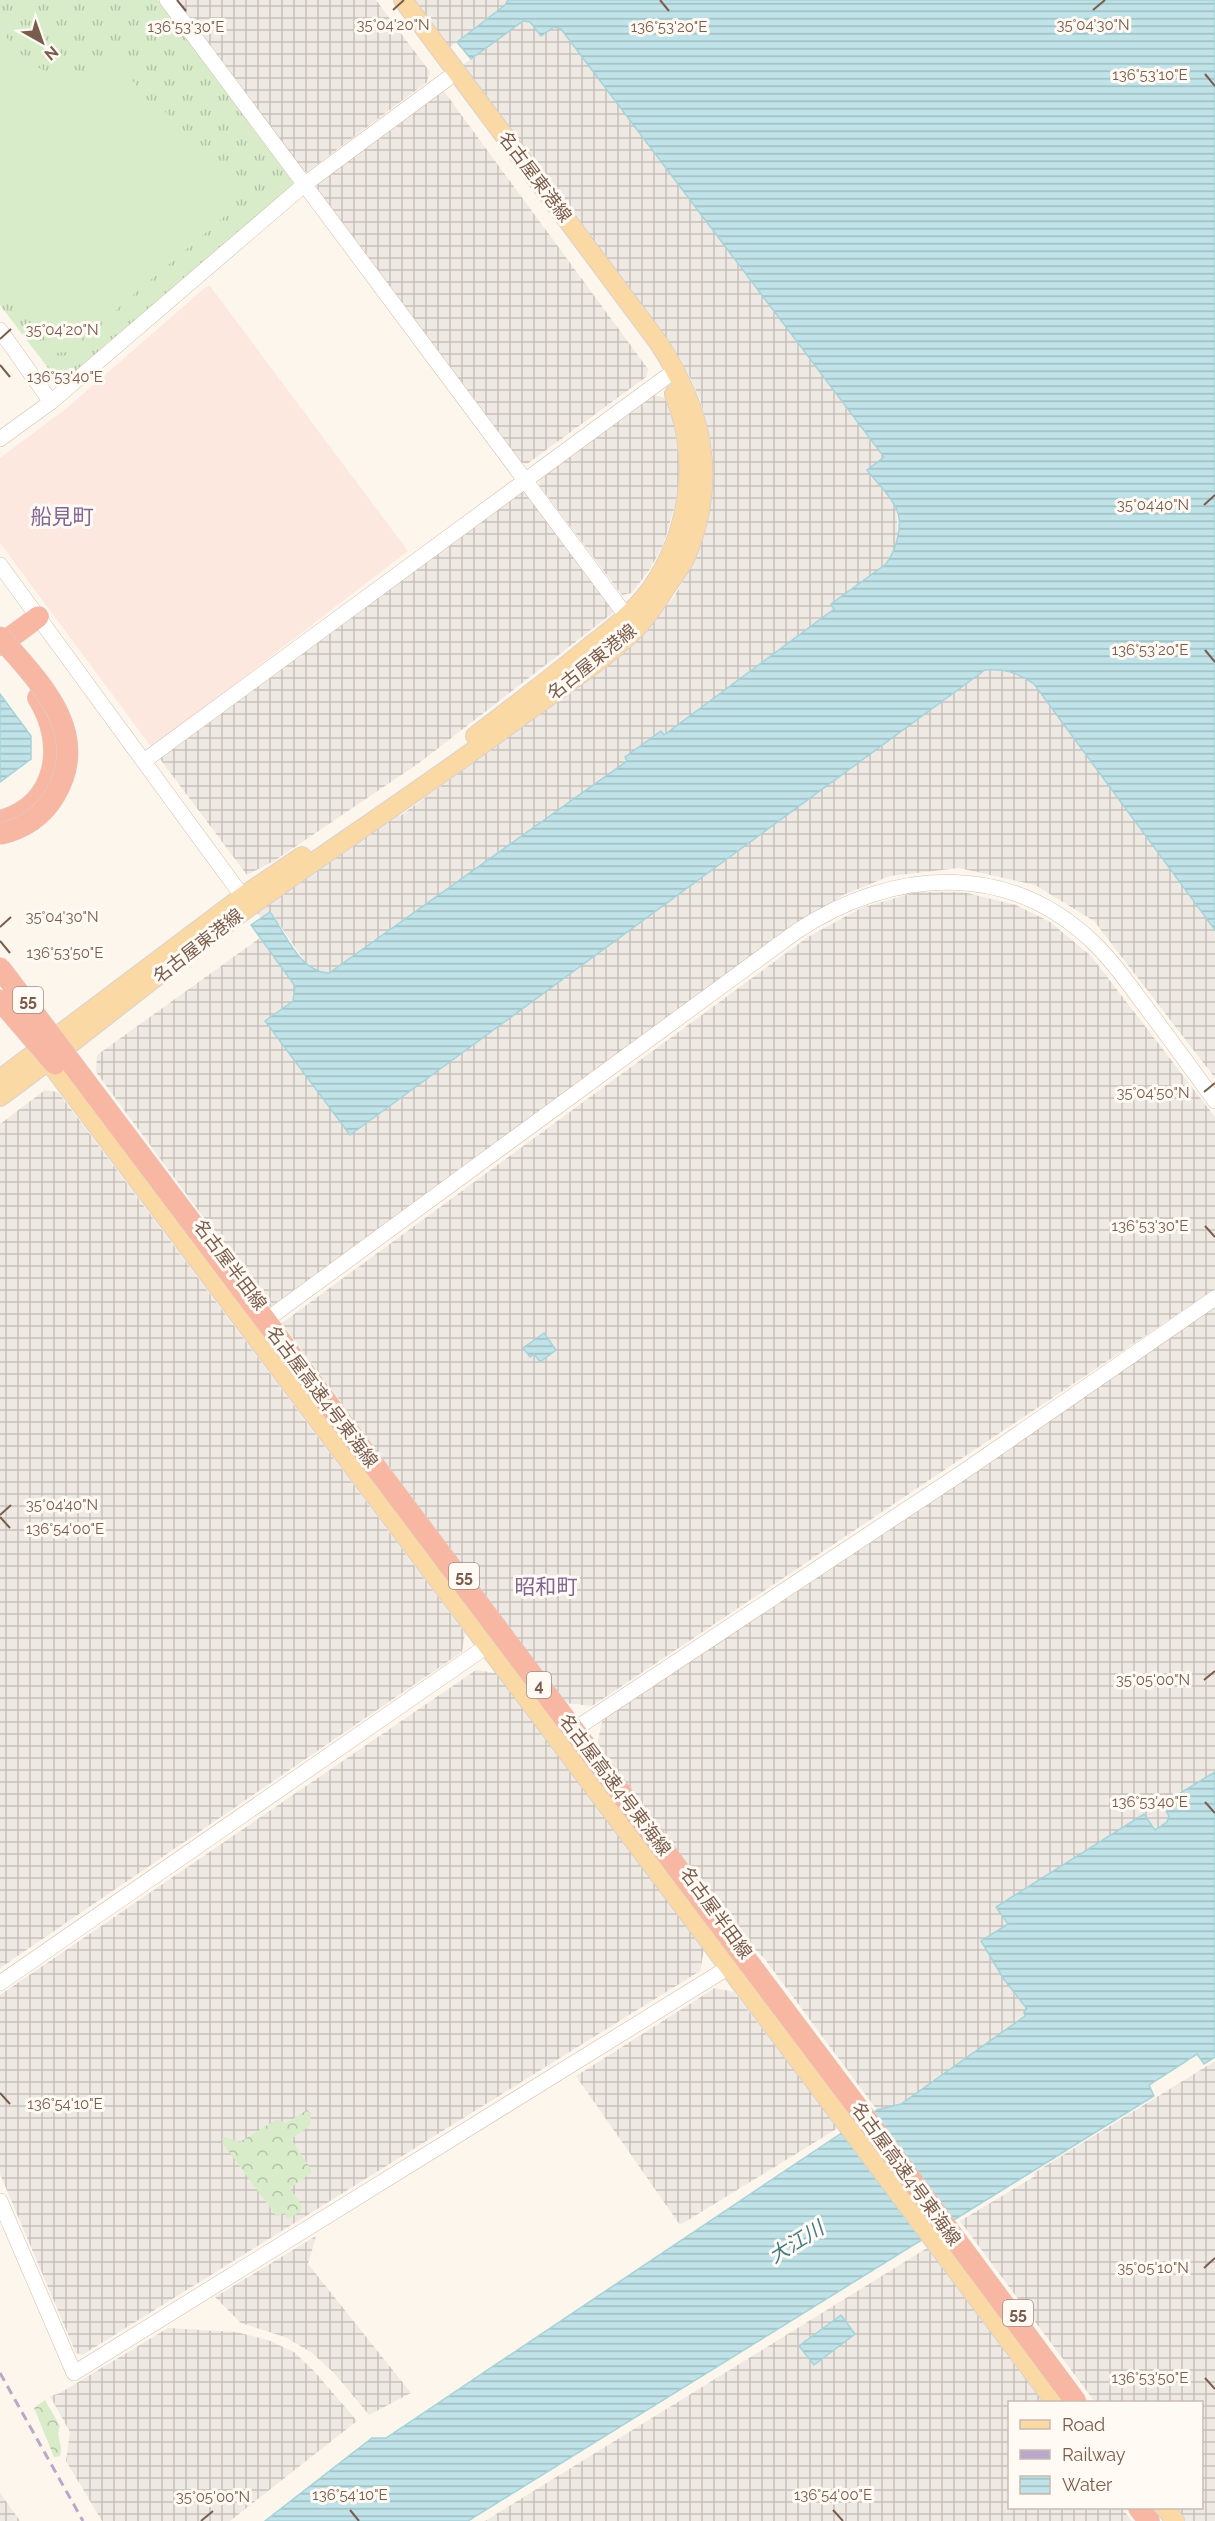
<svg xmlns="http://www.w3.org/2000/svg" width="1215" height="2521" viewBox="0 0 1215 2521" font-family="Raleway,'Noto Sans JP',sans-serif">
<defs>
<pattern id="industrial-grid" width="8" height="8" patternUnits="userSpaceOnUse" patternTransform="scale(1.5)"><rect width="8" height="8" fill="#efe9e4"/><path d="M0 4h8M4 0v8" fill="none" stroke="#c7c0bb"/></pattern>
<pattern id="grass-tufts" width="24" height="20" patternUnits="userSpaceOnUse" patternTransform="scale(1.5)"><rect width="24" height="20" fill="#d8ecc9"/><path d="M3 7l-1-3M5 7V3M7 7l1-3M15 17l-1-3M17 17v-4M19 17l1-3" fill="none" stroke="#b4c2a5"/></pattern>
<pattern id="forest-crowns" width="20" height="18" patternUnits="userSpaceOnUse" patternTransform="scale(1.5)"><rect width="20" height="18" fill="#d8ecc9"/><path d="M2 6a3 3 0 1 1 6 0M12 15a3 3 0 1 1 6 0" fill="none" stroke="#b4c2a5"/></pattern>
<pattern id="water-rules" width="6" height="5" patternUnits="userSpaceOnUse" patternTransform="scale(1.5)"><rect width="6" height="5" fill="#bfe3e8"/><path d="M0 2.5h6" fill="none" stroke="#a0bbbe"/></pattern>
</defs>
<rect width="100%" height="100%" fill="#fdf6ec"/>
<!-- commercial -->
<polygon fill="#fde8e0" points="210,286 408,551 152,748 0,543 0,458 68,407 206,287"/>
<!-- industrial -->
<g fill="url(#industrial-grid)">
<polygon points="174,0 376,0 430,72 427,82 307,172 302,171"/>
<polygon points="414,0 508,0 505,5 449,48"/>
<polygon points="527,20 541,36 554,27 561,29 884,458 867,470 896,506 898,535 895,548 886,564 876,573 831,604 834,609 664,735 661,731 625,757 628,760 329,973 321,973 308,966 271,912 261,918 255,909 398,813 400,816 590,677 648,626 674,597 692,566 705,529 712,494 712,447 700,399 688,373 655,323 463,65 519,23"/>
<polygon points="443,90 648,369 646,377 527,464 520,462 317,189 318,181"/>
<polygon points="655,395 665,398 674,424 680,467 678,496 663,545 650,569 632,593 622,595 539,485 540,479"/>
<polygon points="520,488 526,492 614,612 419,763 274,861 247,875 157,755"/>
<polygon points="1004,669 1020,674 1034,684 1215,930 1215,1078 1094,921 1035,885 959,868 890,876 843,895 270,1307 96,1072 97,1055 260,938 295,986 293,1001 265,1021 350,1135 985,670"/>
<polygon points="916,892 963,892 1016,905 1050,922 1091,956 1215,1117 1215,1289 592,1706 565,1703 282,1323 808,937 861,908"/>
<polygon points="45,1090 58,1092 465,1633 462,1652 0,1968 0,1124"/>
<polygon points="1215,1305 1215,1772 1162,1803 1169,1816 1167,1822 1155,1830 1145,1815 996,1907 1008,1924 981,1942 1003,1978 1027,2009 1026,2015 901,2104 877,2110 764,1958 739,1934 597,1745 603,1717"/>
<polygon points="476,1670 502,1674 705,1945 700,1971 82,2355 76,2353 0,2174 0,1995"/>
<polygon points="715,1988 734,1992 838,2128 680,2225 576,2076"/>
<polygon points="1215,2061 1215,2521 1183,2521 1173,2508 1202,2508 1202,2402 1095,2402 960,2221 1035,2176 1034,2173"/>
<polygon points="316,2236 308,2264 411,2393 369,2415 334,2373 312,2353 285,2337 241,2323 215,2297"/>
<polygon points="927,2248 1043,2402 1010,2402 1010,2508 1122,2508 1132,2521 485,2521"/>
<polygon points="168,2328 236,2332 268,2340 294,2352 314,2371 357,2421 230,2521 102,2521 66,2461 70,2432 50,2396 60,2393"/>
<polygon points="0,2493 20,2521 0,2521"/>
</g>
<!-- grass -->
<polygon fill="url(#grass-tufts)" points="0,0 158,0 293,182 292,189 61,385 0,305"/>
<!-- forest -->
<g fill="url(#forest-crowns)">
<polygon points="307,2110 311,2113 310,2126 291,2139 311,2169 311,2173 290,2188 302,2206 301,2211 288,2219 284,2213 277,2217 221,2141 224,2137 240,2142 277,2119 286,2123"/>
<path d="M45,2400L60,2426C55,2437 64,2446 60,2456L54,2457L34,2408Z"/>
</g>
<!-- garden -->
<path fill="#d8ecc9" d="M0,29C39,80 58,84 117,61L155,109L162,108L237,192L233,209L67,352L56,353L0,279Z"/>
<!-- water -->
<g fill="url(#water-rules)" stroke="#a5d3da" stroke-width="1.5">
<path d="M508,0H1215V930L1034,684C1017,672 1005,669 985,670L350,1135L265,1021L293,1001L295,986L251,925L270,912C285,932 299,972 329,973L627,761L625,757L661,731L664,735L834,609L831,604L886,564C896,550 904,525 896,508C891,496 876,482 867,470L884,457L561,29L554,27L541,36L530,22L523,21L471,59L457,42L505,5Z"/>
<polygon points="0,694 31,736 31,759 0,782"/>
<polygon points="544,1333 556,1350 540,1362 534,1354 530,1357 523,1348"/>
<polygon points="1215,1772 1215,2057 1204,2064 1197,2054 1149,2085 1154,2096 468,2521 265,2521 372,2438 386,2438 834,2138 877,2110 901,2104 1025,2016 1024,2012 1027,2009 1003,1978 981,1941 1008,1924 996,1907 1144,1814 1155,1830 1167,1822 1169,1816 1162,1804"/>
<polygon points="841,2315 855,2334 814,2365 799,2346"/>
</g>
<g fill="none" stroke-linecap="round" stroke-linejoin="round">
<!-- minor casing -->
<g stroke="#d1beb0" stroke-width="16">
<g id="minor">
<polyline points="167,0 633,625"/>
<polyline points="0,330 51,402"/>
<polyline points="0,439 51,402 305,184 447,79"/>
<polyline points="0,565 248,904"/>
<polyline points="144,761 666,377"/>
<path d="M258,1326L797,931C892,868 1010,859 1097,946C1114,963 1128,983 1142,1002C1167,1035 1191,1068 1215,1101"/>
<polyline points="566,1735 963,1472 1215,1298"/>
<polyline points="0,1983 487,1646"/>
<polyline points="0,2201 74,2373 729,1967"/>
</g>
</g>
<!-- major casing -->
<g stroke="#dad1cd" stroke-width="20">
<g id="major">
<path d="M475,736C514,706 553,677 590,646C612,629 634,612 650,590C690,533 700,458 674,394"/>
<polyline points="43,1054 1055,2402"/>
<polyline points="0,1079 243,896 302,856"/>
<path d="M0,1097C85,1035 166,966 252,905C341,842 432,782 520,717C558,689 601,663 635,630C648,617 658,600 668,585C674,576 681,567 686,557C719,478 703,411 658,342L403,0"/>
<polyline points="1165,2508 1175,2521"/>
</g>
</g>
<!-- highway casing -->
<g stroke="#dad1cd" stroke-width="22">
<g id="highway">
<polyline points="0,645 38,617"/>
<path d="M0,821C58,805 67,744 38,698"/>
<polyline points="1139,2508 1149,2521"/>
</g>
</g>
<!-- minor -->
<use href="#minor" stroke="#fff" stroke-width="15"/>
<!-- major -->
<use href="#major" stroke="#fbd9a5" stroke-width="18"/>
<!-- highway -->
<use href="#highway" stroke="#f7b7a3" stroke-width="21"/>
<!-- rail -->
<polyline stroke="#b9a8c9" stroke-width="3" stroke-dasharray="9 6" stroke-linecap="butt" points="0,2373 83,2521"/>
<!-- highway-bridge casing -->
<g stroke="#dad1cd" stroke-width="22" stroke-linecap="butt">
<g id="highway-bridge">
<path d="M0,637C39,682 92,732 55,795C43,816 23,829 0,834"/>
<polyline points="0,968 864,2116 1076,2402"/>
<polyline points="0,1000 55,1064"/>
</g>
</g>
<!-- highway-bridge -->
<use href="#highway-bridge" stroke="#f7b7a3" stroke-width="21"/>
</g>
<!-- ticks -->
<path fill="none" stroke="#7a5c4d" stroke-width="2" d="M177,0L186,11M660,0L669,11M393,10L404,0M1093,10L1105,0M1205,74L1215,86M0,339L11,329M0,365L10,377M1204,505L1215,495M1205,650L1215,662M0,927L11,917M0,941L10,953M1204,1092L1215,1083M1205,1226L1215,1237M0,1515L11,1505M0,1517L10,1528M1204,1680L1215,1671M1205,1802L1215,1813M0,2093L10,2104M1204,2268L1215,2258M1205,2378L1215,2389M350,2510L359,2521M833,2510L843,2521M201,2521L213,2511"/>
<g text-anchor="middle" stroke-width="6" stroke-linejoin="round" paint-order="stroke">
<!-- shield labels -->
<g fill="#fffaf3" stroke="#a28b7f" stroke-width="1.5">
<rect x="13" y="987" width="30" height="26" rx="4.5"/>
<rect x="449" y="1563" width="30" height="26" rx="4.5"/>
<rect x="527" y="1672" width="24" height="26" rx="4.5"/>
<rect x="1003" y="2300" width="30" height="26" rx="4.5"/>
</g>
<g font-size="16" font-weight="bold" fill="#7a5c4d">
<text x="28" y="1006">55</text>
<text x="464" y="1582">55</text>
<text x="539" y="1691">4</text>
<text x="1018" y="2319">55</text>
</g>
<!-- street labels -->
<g font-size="18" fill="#7a5c4d" stroke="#fffaf3">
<text transform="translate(535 177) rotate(53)" y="6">名古屋東港線</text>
<text transform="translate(592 662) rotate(-39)" y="6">名古屋東港線</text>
<text transform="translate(198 946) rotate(-38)" y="6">名古屋東港線</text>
<text transform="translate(230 1265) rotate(53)" y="6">名古屋半田線</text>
<text transform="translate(322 1397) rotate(53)" y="6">名古屋高速4号東海線</text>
<text transform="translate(615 1785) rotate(53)" y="6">名古屋高速4号東海線</text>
<text transform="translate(716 1913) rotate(54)" y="6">名古屋半田線</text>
<text transform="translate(906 2174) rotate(54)" y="6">名古屋高速4号東海線</text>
</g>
<!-- water labels -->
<g font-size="20" font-style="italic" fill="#437c86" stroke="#fffaf3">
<text transform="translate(796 2242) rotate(-32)" y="7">大江川</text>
</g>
<!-- quarter labels -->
<g font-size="21" fill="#846695" stroke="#fffaf3">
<text x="62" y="524">船見町</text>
<text x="546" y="1594">昭和町</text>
</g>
</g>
<g font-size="15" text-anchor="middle" fill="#7a5c4d" stroke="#fffaf3" stroke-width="6" stroke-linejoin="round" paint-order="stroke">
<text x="393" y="30">35°04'20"N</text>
<text x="1093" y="30">35°04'30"N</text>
<text x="186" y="32">136°53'30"E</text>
<text x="669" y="32">136°53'20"E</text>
<text x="1150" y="80">136°53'10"E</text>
<text x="62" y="335">35°04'20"N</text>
<text x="65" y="382">136°53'40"E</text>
<text x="1153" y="510">35°04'40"N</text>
<text x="1150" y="655">136°53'20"E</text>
<text x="62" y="922">35°04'30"N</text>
<text x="65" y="958">136°53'50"E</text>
<text x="1153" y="1098">35°04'50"N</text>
<text x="1150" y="1231">136°53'30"E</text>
<text x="62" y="1510">35°04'40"N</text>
<text x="65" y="1534">136°54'00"E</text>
<text x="1153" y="1685">35°05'00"N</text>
<text x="1150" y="1807">136°53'40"E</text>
<text x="65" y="2109">136°54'10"E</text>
<text x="1153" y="2273">35°05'10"N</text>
<text x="1150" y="2383">136°53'50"E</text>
<text x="350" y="2500">136°54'10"E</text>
<text x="833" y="2500">136°54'00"E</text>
<text x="213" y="2502">35°05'00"N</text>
</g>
<!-- legend -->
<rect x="1008" y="2401" width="195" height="108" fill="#fffaf3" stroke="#cabbb1" stroke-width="1.5"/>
<rect x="1020" y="2420" width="30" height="9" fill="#fbd9a5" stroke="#cabbb1" stroke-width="1.5"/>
<text x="1062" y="2431" font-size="18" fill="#7a5c4d">Road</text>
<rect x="1020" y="2450" width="30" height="9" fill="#b9a8c9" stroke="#cabbb1" stroke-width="1.5"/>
<text x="1062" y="2461" font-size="18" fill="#7a5c4d">Railway</text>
<rect x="1020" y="2476" width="30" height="18" fill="url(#water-rules)" stroke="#cabbb1" stroke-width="1.5"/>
<text x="1062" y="2491" font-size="18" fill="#7a5c4d">Water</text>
<!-- north arrow -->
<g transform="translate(42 42) rotate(140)" stroke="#fffaf3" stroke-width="4.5" paint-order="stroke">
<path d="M0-4.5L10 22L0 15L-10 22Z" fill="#7a5c4d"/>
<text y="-9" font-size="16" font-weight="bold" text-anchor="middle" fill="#7a5c4d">N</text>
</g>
</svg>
